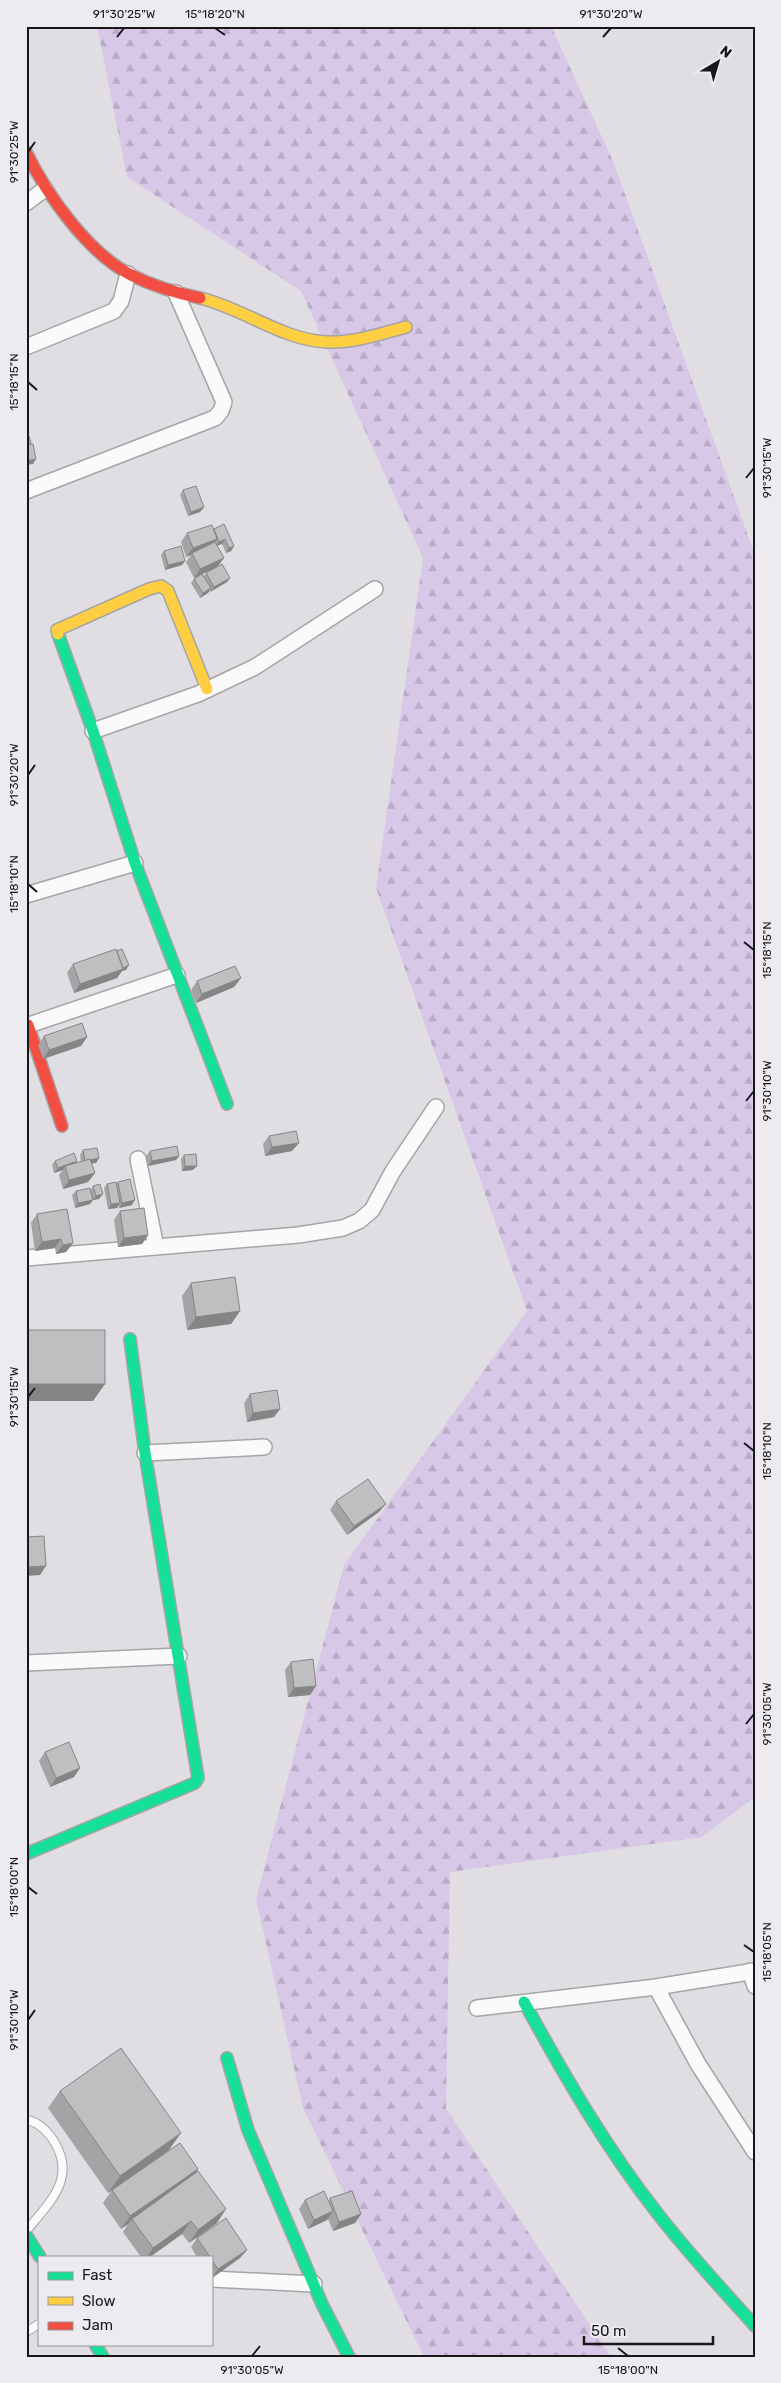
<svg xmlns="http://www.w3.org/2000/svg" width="781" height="2383" viewBox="0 0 781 2383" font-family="Rubik,sans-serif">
<defs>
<pattern id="forest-firs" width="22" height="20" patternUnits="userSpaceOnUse" patternTransform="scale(1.25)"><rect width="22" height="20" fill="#d8c8e8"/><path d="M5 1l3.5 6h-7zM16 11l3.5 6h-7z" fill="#b9abc6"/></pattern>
</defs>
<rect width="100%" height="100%" fill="#e0dee2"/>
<!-- forest -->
<polygon fill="url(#forest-firs)" points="97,26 551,26 613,161 755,555 755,1797 702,1837 450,1872 446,2108 611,2357 424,2357 303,2108 256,1899 344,1565 527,1311 376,888 423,558 301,291 127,177"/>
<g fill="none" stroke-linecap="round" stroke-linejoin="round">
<!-- lane casing -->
<g stroke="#a5a4a6" stroke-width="10">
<g id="lane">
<path d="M26,2120C36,2121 45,2129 51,2137C79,2176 51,2201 26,2231"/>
<polyline points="26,2332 39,2324"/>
</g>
</g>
<!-- street casing -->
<g stroke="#a5a4a6" stroke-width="18">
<g id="street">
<polyline points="26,203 45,189"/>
<polyline points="26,347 114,311 121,301 128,274"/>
<polyline points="26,491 215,418 221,411 224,402 176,293"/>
<polyline points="93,731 198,694 255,667 375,589"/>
<polyline points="26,895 135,863"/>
<polyline points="26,1026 177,975"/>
<polyline points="138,1159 156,1247"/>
<polyline points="26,1258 298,1235 343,1228 359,1221 372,1210 393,1171 436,1107"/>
<polyline points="145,1453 264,1447"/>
<polyline points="26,1663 179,1656"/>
<polyline points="750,1971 755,1986"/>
<polyline points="656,1987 698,2064 755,2152"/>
<polyline points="477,2008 656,1987 755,1971"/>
<polyline points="211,2279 314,2284"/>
</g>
</g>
<!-- fast casing -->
<g stroke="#a5a4a6" stroke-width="14">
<g id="fast">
<polyline points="58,634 93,731 135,863 227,1104"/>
<polyline points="26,1854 195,1783 198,1778 145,1453 130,1339"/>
<path d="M524,2002C564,2075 606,2148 658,2214C688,2253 722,2289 755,2326"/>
<polyline points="227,2058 248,2130 322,2304 349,2357"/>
<polyline points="26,2235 40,2257"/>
<polyline points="95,2344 103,2357"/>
</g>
</g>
<!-- slow casing -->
<g stroke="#a5a4a6" stroke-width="14">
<g id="slow">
<path d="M200,298C243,308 282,340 327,342C354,343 380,334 406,327"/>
<polyline points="58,634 57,630 149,589 161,586 168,591 207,689"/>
</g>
</g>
<!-- jam casing -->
<g stroke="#a5a4a6" stroke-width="14">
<g id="jam">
<path d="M26,152C47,195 88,253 131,275C153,286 176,293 200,298"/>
<polyline points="28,1025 62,1126"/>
</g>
</g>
<!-- lane -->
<use href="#lane" stroke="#fafafb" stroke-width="8"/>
<!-- street -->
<use href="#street" stroke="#fafafb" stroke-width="15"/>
<!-- fast -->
<use href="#fast" stroke="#16e098" stroke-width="11"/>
<!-- slow -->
<use href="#slow" stroke="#ffcf43" stroke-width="11"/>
<!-- jam -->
<use href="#jam" stroke="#f24e42" stroke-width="11"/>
</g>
<!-- wall -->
<g fill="#a4a3a5">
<polygon points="183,490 204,507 200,512 188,516 180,495"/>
<polygon points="214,529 234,546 231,551 226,553 222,544 217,546 224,558 217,567 202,574 204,576 206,573 230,578 227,582 210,592 210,590 208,593 200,598 191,583 194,579 202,574 194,578 186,562 191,555 186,557 181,542 187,533"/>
<polygon points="164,551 185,561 182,565 165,570 161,555"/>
<polygon points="73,964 126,970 122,971 117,978 74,993 67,973"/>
<polygon points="241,978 234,987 196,1003 191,990 197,981"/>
<polygon points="44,1036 87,1037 81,1046 43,1059 38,1045"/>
<polygon points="269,1136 292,1151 265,1156 263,1144"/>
<polygon points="83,1150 99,1158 96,1163 92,1163 95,1173 88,1182 63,1189 59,1175 63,1170 54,1173 52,1165 55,1161 75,1163 81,1162 80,1155"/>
<polygon points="150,1151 176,1160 148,1166 146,1156"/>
<polygon points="184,1155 193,1170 182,1171 181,1159"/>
<polygon points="118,1182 132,1205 119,1208 119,1205 117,1208 108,1209 104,1188 107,1184 116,1184"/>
<polygon points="93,1186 99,1199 93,1200 90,1204 75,1208 72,1195 76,1191 91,1190"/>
<polygon points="120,1211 148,1235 142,1244 118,1247 114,1220"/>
<polygon points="37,1214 73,1243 66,1252 56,1254 55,1248 35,1251 31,1223"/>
<polygon points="191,1283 240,1311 231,1324 187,1330 182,1296"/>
<polygon points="250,1394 280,1409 274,1417 247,1422 244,1403"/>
<polygon points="336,1501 379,1512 347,1535 330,1510"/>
<polygon points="291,1662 316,1686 310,1695 288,1697 285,1670"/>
<polygon points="45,1752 80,1768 74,1777 50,1787 39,1761"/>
<polygon points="60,2091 169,2150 108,2193 48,2108"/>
<polygon points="198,2169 196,2173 217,2223 189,2243 182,2234 150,2257 141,2257 123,2232 128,2224 121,2229 103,2203 112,2190"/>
<polygon points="330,2198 361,2214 355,2223 333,2231 328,2219 327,2220 308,2229 299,2209 305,2200 329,2201"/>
<polygon points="197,2238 247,2250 240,2258 212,2278 211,2257 197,2257 191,2247"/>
</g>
<!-- shaded-wall -->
<g fill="#868586">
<polygon points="36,459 33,464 26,465 26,461"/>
<polygon points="204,507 200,512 188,516 191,512"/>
<polygon points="217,539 211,547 192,553 191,555 186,557 193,548"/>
<polygon points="225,539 222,544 215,546 219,542"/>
<polygon points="234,546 231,551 226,553 229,548"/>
<polygon points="224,558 217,567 194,578 200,569"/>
<polygon points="185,561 182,565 165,570 168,565"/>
<polygon points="230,578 227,582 210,592 214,587"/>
<polygon points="211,588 208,593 200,598 203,593"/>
<polygon points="129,965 126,970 122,971 117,978 74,993 80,984"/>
<polygon points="241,978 234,987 196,1003 202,994"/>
<polygon points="87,1037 81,1046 43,1059 49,1050"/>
<polygon points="299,1143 292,1151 265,1156 272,1147"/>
<polygon points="179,1156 176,1160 148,1166 152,1161"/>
<polygon points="99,1158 96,1163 82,1165 85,1161"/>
<polygon points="77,1161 74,1166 65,1166 63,1170 54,1173 58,1168"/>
<polygon points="185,1166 197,1166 193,1170 182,1171"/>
<polygon points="95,1173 88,1182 63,1189 69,1180"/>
<polygon points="103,1194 99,1199 93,1200 90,1204 75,1208 78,1203 93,1200 96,1196"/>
<polygon points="135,1200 132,1205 119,1208 122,1203"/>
<polygon points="120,1203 117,1208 108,1209 111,1204"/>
<polygon points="148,1235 142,1244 118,1247 124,1238"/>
<polygon points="61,1239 55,1248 35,1251 42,1242"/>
<polygon points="73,1243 66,1252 56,1254 63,1245"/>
<polygon points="240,1311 231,1324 187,1330 196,1317"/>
<polygon points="26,1384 105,1384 93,1401 26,1401"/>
<polygon points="280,1409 274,1417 247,1422 253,1413"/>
<polygon points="386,1504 379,1512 347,1535 354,1526"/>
<polygon points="46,1566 40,1575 26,1576 26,1567"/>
<polygon points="316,1686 310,1695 288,1697 294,1688"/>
<polygon points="80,1768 74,1777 50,1787 56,1778"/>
<polygon points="181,2133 169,2150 108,2193 120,2176"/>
<polygon points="198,2169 189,2182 132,2219 128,2224 121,2229 130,2216"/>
<polygon points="226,2209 217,2223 189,2243 198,2230"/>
<polygon points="333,2211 327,2220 308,2229 314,2220"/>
<polygon points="361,2214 355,2223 333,2231 339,2222"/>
<polygon points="191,2221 182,2234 150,2257 147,2257 153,2248"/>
<polygon points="247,2250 240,2258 212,2278 218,2269"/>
</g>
<!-- building -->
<g fill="#bfbec0" stroke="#868586">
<polygon points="26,436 29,436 31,443 26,444"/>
<polygon points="33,444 36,459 26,461 26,445"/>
<polygon points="196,486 204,507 191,512 183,490"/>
<polygon points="224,524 234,546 229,548 225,539 219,542 214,529"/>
<polygon points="212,525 217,539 193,548 187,533"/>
<polygon points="215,542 224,558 200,569 192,553"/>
<polygon points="181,546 185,561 168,565 164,551"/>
<polygon points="222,564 230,578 214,587 206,573"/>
<polygon points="202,574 211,588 203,593 194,579"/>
<polygon points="116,949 123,969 80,984 73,964"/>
<polygon points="122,949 129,965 123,968 117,951"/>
<polygon points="235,966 241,978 202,994 197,981"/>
<polygon points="82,1023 87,1037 49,1050 44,1036"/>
<polygon points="296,1131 299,1143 272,1147 269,1136"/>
<polygon points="177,1146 179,1156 152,1161 150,1151"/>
<polygon points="97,1148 99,1158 85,1161 83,1150"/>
<polygon points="74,1153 77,1161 58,1168 55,1161"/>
<polygon points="196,1154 197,1166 185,1166 184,1155"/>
<polygon points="90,1159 95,1173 69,1180 65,1166"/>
<polygon points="130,1179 135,1200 122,1203 118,1182"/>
<polygon points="116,1182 120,1203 111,1204 107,1184"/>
<polygon points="100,1184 103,1194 96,1196 93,1186"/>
<polygon points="90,1188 93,1200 78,1203 76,1191"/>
<polygon points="144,1208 148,1235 124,1238 120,1211"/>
<polygon points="67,1209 73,1243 63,1245 61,1239 42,1242 37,1214"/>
<polygon points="235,1277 240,1311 196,1317 191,1283"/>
<rect x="26" y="1330" width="79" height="54"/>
<polygon points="277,1390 280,1409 253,1413 250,1394"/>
<polygon points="368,1479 386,1504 354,1526 336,1501"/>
<polygon points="44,1536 46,1566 26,1567 26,1537"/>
<polygon points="313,1659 316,1686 294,1688 291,1662"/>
<polygon points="69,1742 80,1768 56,1778 45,1752"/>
<polygon points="121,2048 181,2133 120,2176 60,2091"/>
<polygon points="180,2143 198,2169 130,2216 112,2190"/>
<polygon points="198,2171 226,2209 198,2230 191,2221 153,2248 132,2219"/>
<polygon points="324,2191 333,2211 314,2220 305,2200"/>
<polygon points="352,2191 361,2214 339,2222 330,2198"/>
<polygon points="226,2218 247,2250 218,2269 211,2259 211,2257 210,2257 197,2238"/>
</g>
<!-- ticks -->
<path fill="none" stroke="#181719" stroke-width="2" d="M215,28L225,35M117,37L124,28M603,37L611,28M28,152L35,142M28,382L37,390M746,478L754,468M28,775L35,765M28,884L37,892M744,942L754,950M746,1101L754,1091M28,1397L35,1388M744,1443L754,1451M746,1724L754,1714M28,1887L37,1894M744,1945L754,1952M28,2020L35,2010M618,2348L628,2356M252,2356L260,2346"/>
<!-- border -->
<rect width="781" height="2383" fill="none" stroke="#edeaf0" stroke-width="55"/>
<!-- legend -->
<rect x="38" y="2256" width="175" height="90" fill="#edeaf0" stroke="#98969a"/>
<rect x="48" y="2272" width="25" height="8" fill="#16e098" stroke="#98969a"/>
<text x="82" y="2280" font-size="15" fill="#181719">Fast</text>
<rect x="48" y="2297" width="25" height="8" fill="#ffcf43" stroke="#98969a"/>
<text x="82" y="2306" font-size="15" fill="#181719">Slow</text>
<rect x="48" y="2322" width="25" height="8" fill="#f24e42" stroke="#98969a"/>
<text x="82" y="2330" font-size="15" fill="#181719">Jam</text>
<!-- north arrow -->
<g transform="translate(718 62) rotate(38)" stroke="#edeaf0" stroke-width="4" paint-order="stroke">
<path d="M0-4L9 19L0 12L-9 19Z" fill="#181719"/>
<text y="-8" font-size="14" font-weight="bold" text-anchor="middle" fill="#181719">N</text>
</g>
<!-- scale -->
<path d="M584 2336v8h129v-8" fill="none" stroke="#181719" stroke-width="2.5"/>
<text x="591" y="2336" font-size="15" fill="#181719" stroke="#edeaf0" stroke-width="4" paint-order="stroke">50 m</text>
<rect x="28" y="28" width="726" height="2328" fill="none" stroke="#181719" stroke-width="2"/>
<g font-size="12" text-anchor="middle" fill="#181719">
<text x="124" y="18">91°30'25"W</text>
<text x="215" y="18">15°18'20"N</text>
<text x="611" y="18">91°30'20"W</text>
<text transform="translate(14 152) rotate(-90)" y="4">91°30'25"W</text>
<text transform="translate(14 382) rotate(-90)" y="4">15°18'15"N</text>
<text transform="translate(767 468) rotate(-90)" y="4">91°30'15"W</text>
<text transform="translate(14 775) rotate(-90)" y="4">91°30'20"W</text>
<text transform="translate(14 884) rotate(-90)" y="4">15°18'10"N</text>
<text transform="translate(767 950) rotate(-90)" y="4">15°18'15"N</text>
<text transform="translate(767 1091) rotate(-90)" y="4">91°30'10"W</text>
<text transform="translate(14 1397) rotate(-90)" y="4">91°30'15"W</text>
<text transform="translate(767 1451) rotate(-90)" y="4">15°18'10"N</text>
<text transform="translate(767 1714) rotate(-90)" y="4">91°30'05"W</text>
<text transform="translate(14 1887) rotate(-90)" y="4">15°18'00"N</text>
<text transform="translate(767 1952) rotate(-90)" y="4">15°18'05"N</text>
<text transform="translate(14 2020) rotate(-90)" y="4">91°30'10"W</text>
<text x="252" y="2374">91°30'05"W</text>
<text x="628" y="2374">15°18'00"N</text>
</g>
</svg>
